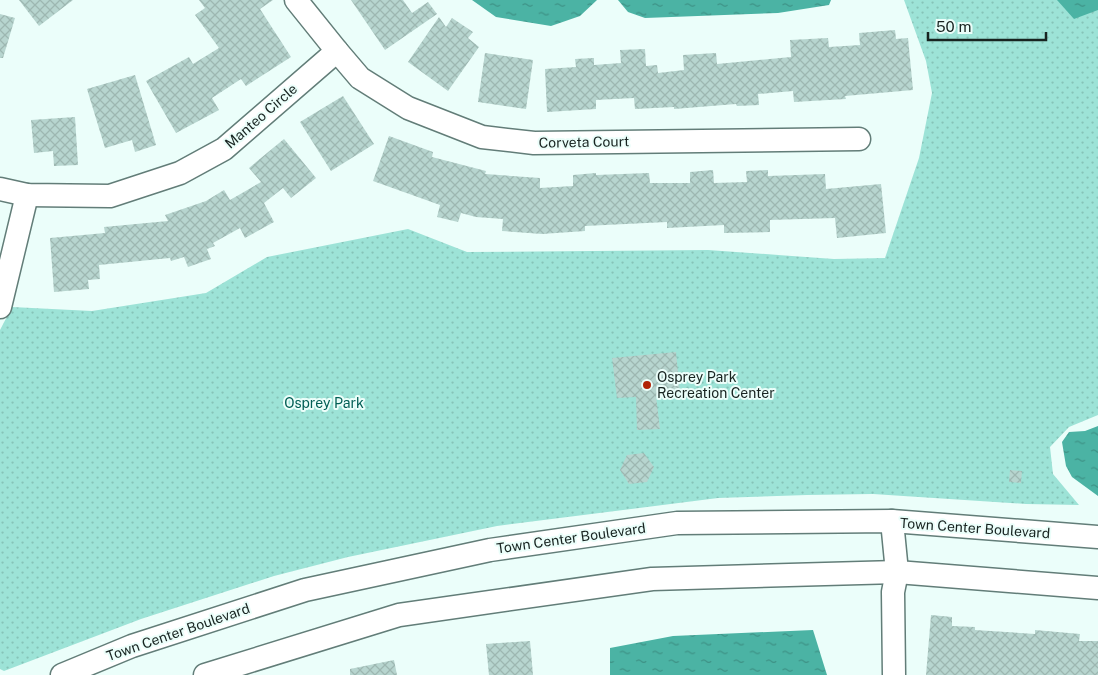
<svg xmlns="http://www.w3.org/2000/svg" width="1098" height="675" viewBox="0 0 1098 675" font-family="'Public Sans',sans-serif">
<defs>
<pattern id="park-dots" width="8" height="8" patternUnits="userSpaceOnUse" patternTransform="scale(1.25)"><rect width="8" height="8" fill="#9de3d7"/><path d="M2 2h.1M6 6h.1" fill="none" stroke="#86c3b8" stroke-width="1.8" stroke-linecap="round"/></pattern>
<pattern id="water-ripples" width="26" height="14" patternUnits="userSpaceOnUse" patternTransform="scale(1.25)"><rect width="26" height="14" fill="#4bb3a4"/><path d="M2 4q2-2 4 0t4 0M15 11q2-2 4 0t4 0" fill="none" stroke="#3d9185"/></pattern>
<pattern id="building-cross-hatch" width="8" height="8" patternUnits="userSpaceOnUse" patternTransform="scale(1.25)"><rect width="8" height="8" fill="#b7d5cf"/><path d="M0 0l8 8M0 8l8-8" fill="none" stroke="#9db7b1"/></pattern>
</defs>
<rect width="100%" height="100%" fill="#ebfefa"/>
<!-- park -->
<polygon fill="url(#park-dots)" points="904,0 1098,0 1098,415 1069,427 1050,447 1053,474 1079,505 1026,504 873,494 807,495 718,498 497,526 348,557 274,576 141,619 4,671 0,669 0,330 12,307 92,311 206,293 267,257 408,229 467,252 708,250 834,259 885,258 919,158 932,93 926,61"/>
<!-- water -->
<g fill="url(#water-ripples)">
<polygon points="472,0 597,0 580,16 551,26 496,17"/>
<polygon points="618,0 831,0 829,5 778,13 645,18 628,12"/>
<polygon points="1057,0 1098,0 1098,10 1074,19"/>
<polygon points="1098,426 1098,496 1072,477 1066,466 1062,442 1069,432 1085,431"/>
<polygon points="813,630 827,675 610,675 610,648 673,636"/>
</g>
<!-- building -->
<g fill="url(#building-cross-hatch)">
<polygon points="19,0 73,0 39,26"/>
<polygon points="199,0 273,0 260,9 291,57 246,86 241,79 212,98 219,110 176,133 146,81 189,57 193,64 219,48 195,15 205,8"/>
<polygon points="351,0 403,0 412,13 428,2 437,14 385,50"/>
<polygon points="0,14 15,18 3,58 0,58"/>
<polygon points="439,17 446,27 452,18 473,32 468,38 479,47 448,91 408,62"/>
<polygon points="895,30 896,39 908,38 913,90 845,96 846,99 794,102 793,91 758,94 759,105 737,106 736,104 674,109 674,107 635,109 634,98 596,100 596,109 547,112 545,69 576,67 575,59 594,58 594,65 621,63 620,50 645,49 646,66 657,65 658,73 684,70 683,55 716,53 717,64 791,57 790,40 828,38 829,47 860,45 859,33"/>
<polygon points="485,53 533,60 526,109 478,102"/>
<polygon points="135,75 156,145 135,152 132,140 105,148 87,89"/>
<polygon points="343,96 374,144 331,171 300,122"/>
<polygon points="75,117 78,165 54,166 53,151 34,153 31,120"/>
<polygon points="389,136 433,152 432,157 486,171 485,174 540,178 540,188 573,186 573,175 596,173 596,175 649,173 650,183 690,183 690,172 713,170 714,183 747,182 746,171 768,170 768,176 825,174 826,189 881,184 886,233 837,238 835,218 770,220 770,232 724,233 724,225 667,228 667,222 585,226 585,231 542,234 502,231 503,219 476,217 461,213 458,222 437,217 440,205 373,181"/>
<polygon points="284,139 316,178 291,198 283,188 264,203 274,222 245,238 240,228 213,243 215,246 207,249 211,259 188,267 184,257 171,261 170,258 99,265 100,279 88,280 89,289 54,292 50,238 105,233 104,227 168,221 165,215 206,201 224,190 230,200 261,182 249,168"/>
<polygon points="676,352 680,392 656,396 660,429 637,430 636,397 617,398 612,358"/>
<polygon points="644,453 654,467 647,482 629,484 620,470 627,455"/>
<polygon points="1010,470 1022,471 1021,483 1009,482"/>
<polygon points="931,615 952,617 952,626 975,627 975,630 1035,634 1035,630 1080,634 1079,641 1098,641 1098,675 926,675"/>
<polygon points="530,641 533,675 489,675 486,644"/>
<polygon points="394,660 397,675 350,675 350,669"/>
</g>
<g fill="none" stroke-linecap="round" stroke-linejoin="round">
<!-- minor casing -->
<g stroke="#627d78" stroke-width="25">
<g id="minor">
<polyline points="337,51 360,78 408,108 482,137 534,143 859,139"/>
<polyline points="0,189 27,195 110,196 180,173 224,149 337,51 296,0"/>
<polyline points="0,307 27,195"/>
<polyline points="892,521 897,572 893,592 894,675"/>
<polyline points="62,675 132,646 305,590 490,550 677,523 892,521 1098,537"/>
<polyline points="205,675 399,615 652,579 897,572 1098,588"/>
</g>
</g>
<!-- minor -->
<use href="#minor" stroke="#fff" stroke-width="22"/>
</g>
<!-- markers -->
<circle fill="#b12407" stroke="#ebfefa" stroke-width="2" cx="647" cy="385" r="5"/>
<g text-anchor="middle" stroke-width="4" stroke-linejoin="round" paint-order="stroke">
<!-- street labels -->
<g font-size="14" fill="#182421" stroke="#ebfefa">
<text transform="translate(261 116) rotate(-41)" y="5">Manteo Circle</text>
<text transform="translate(584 142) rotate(-1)" y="5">Corveta Court</text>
<text transform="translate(975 528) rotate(4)" y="5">Town Center Boulevard</text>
<text transform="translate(571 538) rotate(-8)" y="5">Town Center Boulevard</text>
<text transform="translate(178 632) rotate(-19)" y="5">Town Center Boulevard</text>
</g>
<!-- poi labels -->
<g font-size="14" fill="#182421" stroke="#ebfefa" text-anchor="start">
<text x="657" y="382">Osprey Park<tspan x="657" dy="16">Recreation Center</tspan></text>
</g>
<!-- park labels -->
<g font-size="14" fill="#005e54" stroke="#ebfefa">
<text x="324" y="408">Osprey Park</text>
</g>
</g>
<!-- scale -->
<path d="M928 32v8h118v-8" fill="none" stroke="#182421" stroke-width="2.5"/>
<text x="936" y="32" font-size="15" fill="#182421" stroke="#ebfefa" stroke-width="4" paint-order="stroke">50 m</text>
</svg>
